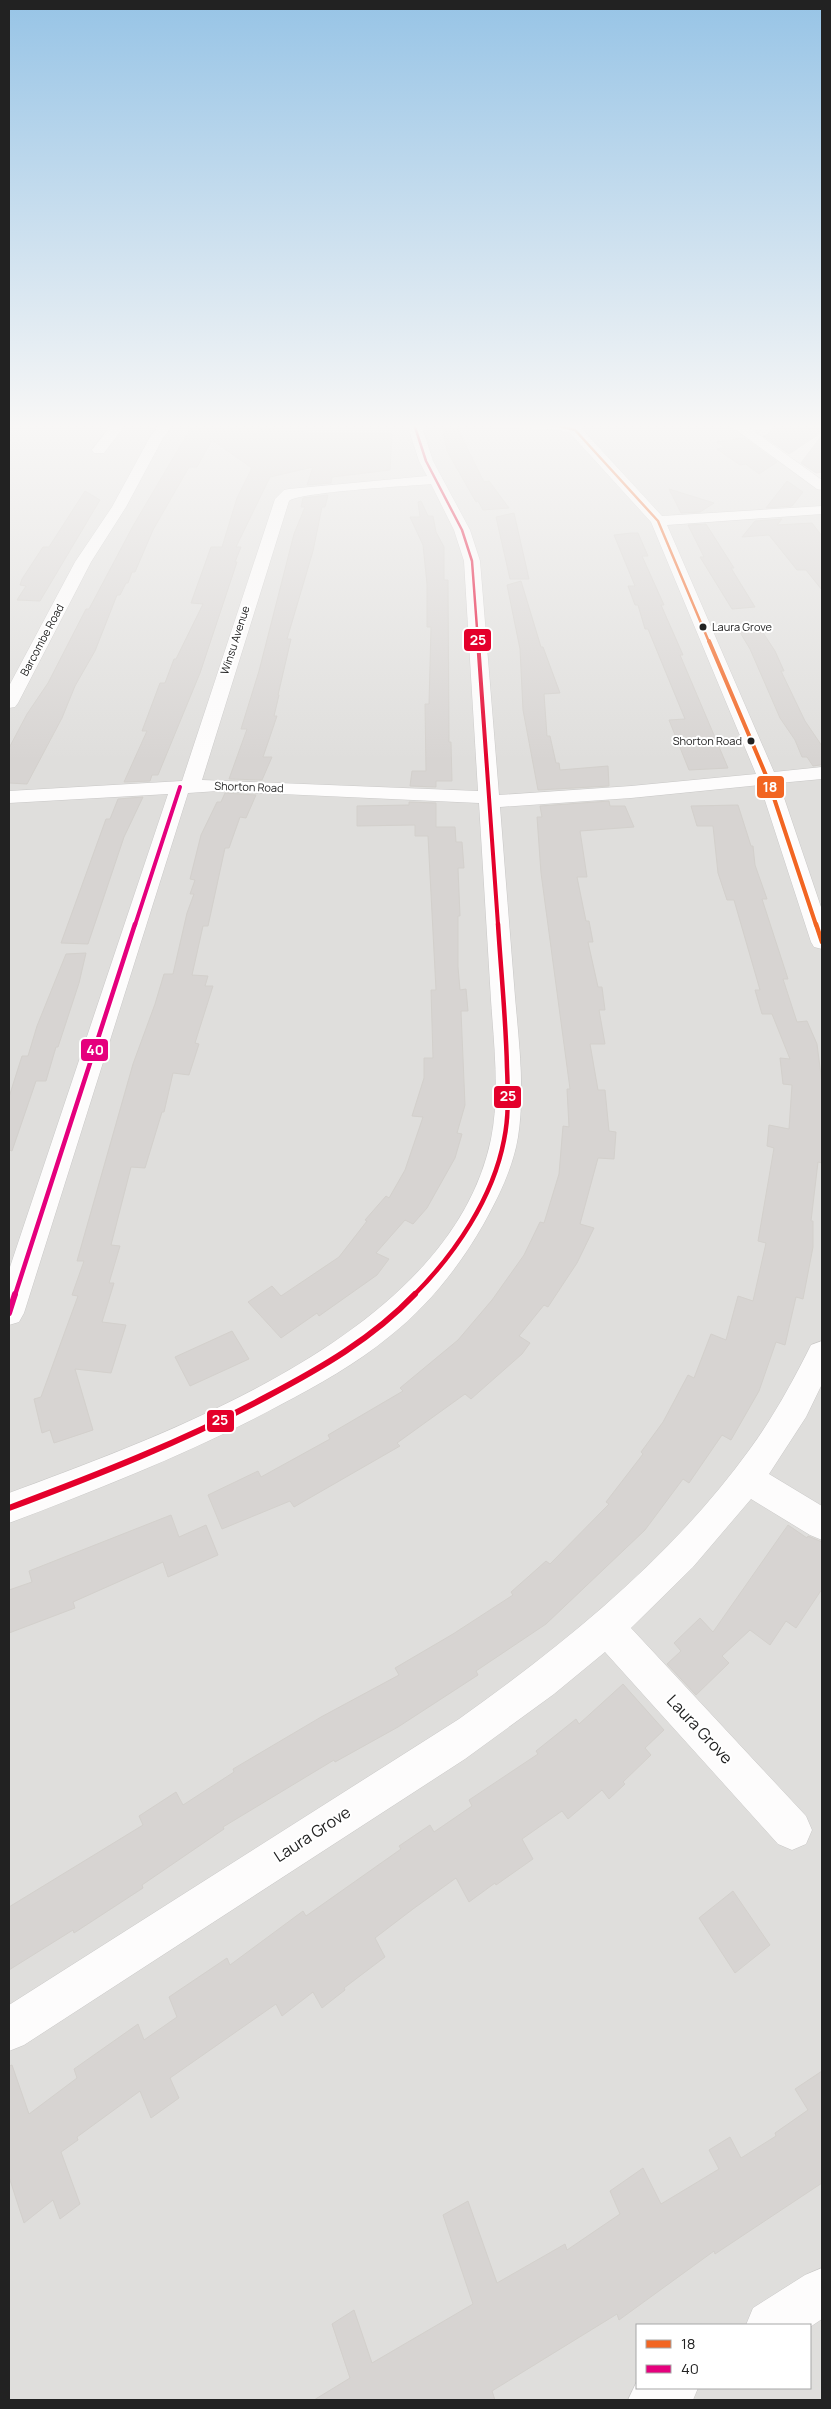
<svg xmlns="http://www.w3.org/2000/svg" width="831" height="2409" viewBox="0 0 831 2409" font-family="Manrope,sans-serif">
<rect width="100%" height="100%" fill="#f0eeeb"/>
<!-- residential -->
<path fill="#dfdedc" fill-rule="evenodd" d="M9,424H735L822,486V2400H9ZM637,2325H810V2388H637Z"/>
<!-- building -->
<g fill="#d7d4d2" stroke="#d3d0cc">
<polygon points="190,424 321,433 392,434 390,470 332,477 331,483 307,485 313,467 270,477 236,547 241,547 235,562 237,562 200,673 158,775 152,775 150,781 124,782 147,731 142,731 160,683 165,683 174,659 176,659 203,604 191,603 211,547 222,547 237,498 252,468 212,440 197,467 189,467 153,530 135,572 132,572 128,583 126,583 120,595 117,595 95,651 75,686 62,718 27,784 9,783 9,748 27,714 48,683 86,609 89,609 133,526 192,426"/>
<polygon points="442,424 455,424 484,482 489,481 509,508 483,510 478,501 476,502 447,451"/>
<polygon points="777,424 822,424 822,432 789,454 763,436 767,435"/>
<polygon points="822,435 822,472 816,473 801,463"/>
<polygon points="744,438 777,462 759,474 746,464 740,465 717,449 725,448 717,442"/>
<polygon points="787,481 803,492 792,506 766,508"/>
<polygon points="669,489 714,503 700,512 681,513"/>
<polygon points="85,491 100,500 40,601 17,600 26,586 20,585 22,579 43,547 49,547"/>
<polygon points="328,495 325,507 322,507 313,551 287,639 291,639 278,695 279,695 274,716 277,716 263,757 272,757 262,780 229,779 247,729 241,729 259,671 294,534 305,507 301,507 303,498"/>
<polygon points="421,501 428,516 433,516 436,532 444,547 444,580 448,580 449,742 451,742 452,781 436,781 436,787 410,786 412,771 426,771 425,704 429,704 431,627 427,627 427,584 423,545 410,517 420,517 418,502"/>
<polygon points="514,513 529,579 510,579 496,517"/>
<polygon points="782,519 777,525 812,523 822,536 822,590 806,570 797,570 769,535 742,537 755,521"/>
<polygon points="706,524 734,568 731,568 755,607 732,609 700,557 704,557 688,525"/>
<polygon points="631,533 638,533 648,556 642,556 664,605 661,605 683,655 680,655 728,768 689,770 669,720 685,719 648,629 645,629 638,605 635,605 628,586 635,586 614,535"/>
<polygon points="521,581 541,647 543,647 560,693 544,694 547,736 550,736 556,763 559,763 560,770 608,766 609,786 538,790 523,710 520,649 507,585"/>
<polygon points="760,628 775,651 784,671 781,671 805,721 822,746 822,764 820,765 813,766 807,757 802,757 795,740 780,718 750,649 738,629"/>
<polygon points="225,793 256,795 246,818 240,817 229,848 225,848 208,926 203,926 192,975 208,976 205,986 213,986 195,1043 199,1044 189,1075 173,1073 164,1112 162,1112 145,1168 131,1167 111,1245 120,1246 109,1283 114,1283 102,1322 126,1325 111,1373 75,1369 93,1430 54,1443 50,1430 42,1433 34,1399 41,1397 78,1296 72,1295 84,1261 77,1261 133,1064 155,1004 164,974 173,974 187,913 194,894 190,894 195,880 190,879 201,835 217,802 221,802"/>
<polygon points="143,797 124,837 88,944 61,943 106,819 110,819 118,799"/>
<polygon points="609,801 610,806 625,806 634,827 580,831 587,877 577,877 586,921 589,921 593,942 588,942 598,987 602,987 605,1010 599,1010 605,1044 590,1044 598,1090 605,1090 609,1131 616,1132 614,1159 598,1158 580,1224 594,1228 577,1263 548,1307 544,1305 519,1336 530,1343 522,1354 471,1399 465,1394 397,1443 400,1446 294,1507 290,1501 222,1529 208,1495 258,1471 261,1477 330,1439 328,1435 403,1391 400,1388 458,1340 492,1300 524,1255 540,1222 544,1223 559,1174 563,1126 569,1127 567,1089 570,1089 541,873 537,817 542,817 540,806"/>
<polygon points="409,802 436,803 436,827 455,827 456,842 462,842 464,868 458,868 460,916 458,916 458,967 460,990 466,989 468,1011 461,1011 465,1105 457,1133 462,1134 455,1158 427,1208 413,1224 405,1220 376,1253 389,1259 377,1275 319,1316 317,1313 281,1338 248,1302 272,1286 281,1296 339,1257 367,1221 365,1220 386,1196 389,1198 405,1170 423,1117 412,1116 424,1078 424,1058 433,1058 431,990 436,990 428,836 415,836 415,825 357,826 357,806 409,805"/>
<polygon points="738,805 751,846 753,846 755,865 767,899 762,899 788,979 783,979 797,1022 807,1021 817,1044 822,1083 822,1163 818,1162 811,1221 813,1221 813,1247 803,1299 796,1297 785,1345 776,1342 759,1391 731,1440 722,1435 689,1483 683,1479 645,1530 546,1624 476,1671 478,1675 398,1727 335,1762 334,1760 223,1827 224,1829 142,1885 143,1888 74,1933 73,1930 9,1970 9,1907 143,1825 139,1816 176,1792 183,1805 234,1772 233,1769 321,1717 399,1675 395,1668 453,1634 513,1595 511,1592 546,1561 550,1564 609,1504 606,1502 643,1454 641,1452 663,1422 688,1375 694,1378 711,1334 726,1340 738,1296 753,1301 766,1243 758,1241 774,1148 767,1146 769,1125 789,1129 792,1085 783,1084 780,1058 790,1059 772,1014 762,1014 755,990 760,990 734,900 727,900 718,873 713,826 697,826 691,806"/>
<polygon points="86,953 79,983 58,1047 56,1047 46,1081 36,1081 12,1151 9,1150 9,1097 22,1056 28,1056 37,1026 66,954"/>
<polygon points="232,1331 249,1359 190,1386 175,1357"/>
<polygon points="171,1515 179,1537 206,1525 218,1555 168,1577 163,1562 73,1602 75,1608 9,1633 9,1590 32,1582 29,1571"/>
<polygon points="788,1525 807,1538 808,1536 822,1542 822,1589 796,1628 786,1621 770,1645 750,1630 722,1656 729,1663 696,1695 667,1664 681,1651 674,1643 700,1618 713,1632"/>
<polygon points="623,1684 664,1730 645,1748 651,1755 623,1782 625,1784 609,1799 602,1790 568,1819 562,1811 522,1839 533,1859 496,1885 495,1883 469,1902 456,1878 413,1909 375,1938 385,1957 344,1988 345,1990 322,2008 313,1992 282,2016 276,2004 170,2078 179,2098 151,2118 140,2091 77,2137 78,2140 61,2152 80,2204 60,2219 53,2200 24,2223 9,2177 9,2066 12,2065 29,2114 77,2078 74,2069 138,2024 144,2040 177,2017 169,1997 227,1958 230,1965 303,1911 306,1916 401,1849 399,1846 430,1825 434,1832 472,1806 469,1800 538,1754 536,1751 576,1719 579,1724"/>
<polygon points="733,1891 770,1945 735,1973 699,1918"/>
<polygon points="822,2071 822,2183 715,2254 714,2251 619,2320 617,2314 492,2391 495,2400 314,2400 350,2378 332,2324 354,2310 372,2363 473,2304 443,2215 468,2201 497,2283 565,2244 567,2250 620,2214 610,2191 643,2168 661,2204 719,2169 709,2150 730,2137 741,2158 776,2136 775,2133 808,2110 795,2089"/>
</g>
<g fill="none" stroke-linecap="round" stroke-linejoin="round">
<!-- minor casing -->
<g stroke="#c9c8c7" stroke-width="1">
<g id="minor">
<polygon points="112,424 126,424 104,453 94,453 92,450"/>
<polygon points="160,424 174,424 163,438 126,507 91,562 18,703 15,707 9,708 9,686 75,562 112,507 150,437"/>
<path d="M407,424H421L433,461L470,530L480,561L499,795L631,786L756,774L651,522L570,433L554,429L499,428L492,424H566L580,427L662,516L822,506V514L667,525L774,772L822,767V779L779,783L822,910V949L814,947L811,942L760,785L631,798L500,807C505,871 510,934 515,997C519,1043 525,1092 518,1137C513,1168 498,1198 483,1225C459,1267 428,1306 390,1336C356,1364 318,1385 280,1405C193,1452 101,1488 9,1523V1493C172,1432 451,1333 491,1139C500,1094 494,1045 491,1000C487,934 483,868 479,803L218,791L188,793L24,1313L19,1322L9,1325V1270L168,794L9,803V791L182,781L275,499L284,490L289,489L427,476L419,461ZM431,484L454,530L464,561L478,791L202,780L289,501C299,492 409,486 431,484Z"/>
<polygon points="728,424 744,424 822,480 822,490 817,489"/>
<path d="M822,1341V1384L806,1417L769,1474L822,1506V1540L810,1535L751,1499L693,1567L631,1628L806,1816L812,1830L806,1844L792,1850L778,1844L605,1652L554,1694L465,1759L24,2045L9,2051V2005L459,1719C567,1642 672,1557 750,1449C774,1416 793,1381 811,1345Z"/>
<polygon points="822,2268 822,2319 810,2327 810,2325 746,2325 753,2308 805,2275"/>
<polygon points="637,2381 637,2388 698,2388 693,2400 628,2400"/>
</g>
</g>
<!-- minor -->
<use href="#minor" fill="#fdfcfc" fill-rule="evenodd"/>
<!-- bus-1-far2 casing -->
<g stroke="#fff" stroke-width="4.5">
<polyline id="bus-1-far2" points="499,424 554,425 575,430 658,521 709,642"/>
</g>
<!-- bus-1-far1 casing -->
<g stroke="#fff" stroke-width="6">
<polyline id="bus-1-far1" points="709,641 768,780 816,925"/>
</g>
<!-- bus-1 casing -->
<g stroke="#fff" stroke-width="8">
<polyline id="bus-1" points="816,924 822,942"/>
</g>
<!-- bus-2-far2 casing -->
<g stroke="#fff" stroke-width="6">
<polyline id="bus-2-far2" points="135,925 180,787"/>
</g>
<!-- bus-2-far1 casing -->
<g stroke="#fff" stroke-width="8">
<polyline id="bus-2-far1" points="15,1295 135,924"/>
</g>
<!-- bus-2 casing -->
<g stroke="#fff" stroke-width="10">
<polyline id="bus-2" points="9,1313 15,1294"/>
</g>
<!-- bus-3-far3 casing -->
<g stroke="#fff" stroke-width="4.5">
<polyline id="bus-3-far3" points="414,424 426,461 462,530 472,561 478,642"/>
</g>
<!-- bus-3-far2 casing -->
<g stroke="#fff" stroke-width="6">
<polyline id="bus-3-far2" points="478,641 498,925"/>
</g>
<!-- bus-3-far1 casing -->
<g stroke="#fff" stroke-width="8">
<path id="bus-3-far1" d="M414,1295C455,1254 493,1198 504,1140C509,1116 508,1092 507,1068C506,1020 501,972 498,924"/>
</g>
<!-- bus-3 casing -->
<g stroke="#fff" stroke-width="10">
<path id="bus-3" d="M9,1508C97,1475 184,1441 266,1397C321,1368 372,1339 415,1294"/>
</g>
<!-- bus-1-far2 -->
<use href="#bus-1-far2" stroke="#f26522" stroke-width="2.5"/>
<!-- bus-1-far1 -->
<use href="#bus-1-far1" stroke="#f26522" stroke-width="4"/>
<!-- bus-1 -->
<use href="#bus-1" stroke="#f26522" stroke-width="4.5"/>
<!-- bus-2-far2 -->
<use href="#bus-2-far2" stroke="#e5007d" stroke-width="4"/>
<!-- bus-2-far1 -->
<use href="#bus-2-far1" stroke="#e5007d" stroke-width="4.5"/>
<!-- bus-2 -->
<use href="#bus-2" stroke="#e5007d" stroke-width="6"/>
<!-- bus-3-far3 -->
<use href="#bus-3-far3" stroke="#e4002b" stroke-width="2.5"/>
<!-- bus-3-far2 -->
<use href="#bus-3-far2" stroke="#e4002b" stroke-width="4"/>
<!-- bus-3-far1 -->
<use href="#bus-3-far1" stroke="#e4002b" stroke-width="4.5"/>
<!-- bus-3 -->
<use href="#bus-3" stroke="#e4002b" stroke-width="6"/>
</g>
<!-- sky -->
<linearGradient id="sky" x2="0" y2="1"><stop stop-color="#97c4e6"/><stop offset="0.56" stop-color="#f8f7f6"/><stop offset="1" stop-color="#f8f7f6" stop-opacity="0"/></linearGradient>
<rect width="831" height="761" fill="url(#sky)"/>
<!-- markers -->
<g fill="#222" stroke="#fff" stroke-width="2">
<circle cx="703" cy="627" r="4.5"/>
<circle cx="751" cy="741" r="4.5"/>
</g>
<g text-anchor="middle" stroke-width="4" stroke-linejoin="round" paint-order="stroke">
<!-- far-bus labels -->
<g font-size="11" fill="#222" stroke="#fff" text-anchor="start">
<text x="712" y="631">Laura Grove</text>
<text x="742" y="745" text-anchor="end">Shorton Road</text>
</g>
<!-- far-street labels -->
<g font-size="11" fill="#222" stroke="#fff">
<text transform="translate(42 640) rotate(-62)" y="4">Barcombe Road</text>
<text transform="translate(235 640) rotate(-72)" y="4">Winsu Avenue</text>
<text transform="translate(249 787) rotate(2)" y="4">Shorton Road</text>
</g>
<!-- near-street labels -->
<g font-size="16" fill="#222" stroke="#fff">
<text transform="translate(700 1729) rotate(47)" y="6">Laura Grove</text>
<text transform="translate(312 1834) rotate(-33)" y="6">Laura Grove</text>
</g>
</g>
<g stroke="#fff" stroke-width="2">
<rect x="463" y="628" width="29" height="24" rx="5" fill="#e4002b"/>
<rect x="756" y="775" width="29" height="24" rx="5" fill="#f26522"/>
<rect x="80" y="1038" width="29" height="24" rx="5" fill="#e5007d"/>
<rect x="493" y="1085" width="29" height="24" rx="5" fill="#e4002b"/>
<rect x="206" y="1409" width="29" height="24" rx="5" fill="#e4002b"/>
</g>
<g font-size="14" text-anchor="middle" font-weight="bold" fill="#fff">
<text x="478" y="645">25</text>
<text x="770" y="792">18</text>
<text x="95" y="1055">40</text>
<text x="508" y="1101">25</text>
<text x="220" y="1425">25</text>
</g>
<!-- border -->
<rect width="831" height="2409" fill="none" stroke="#222222" stroke-width="20"/>
<!-- legend -->
<rect x="636" y="2324" width="175" height="65" fill="#ffffff" stroke="#a7a7a7"/>
<rect x="646" y="2340" width="25" height="8" fill="#f26522" stroke="#a7a7a7"/>
<text x="681" y="2349" font-size="15" fill="#222222">18</text>
<rect x="646" y="2365" width="25" height="8" fill="#e5007d" stroke="#a7a7a7"/>
<text x="681" y="2374" font-size="15" fill="#222222">40</text>
</svg>
